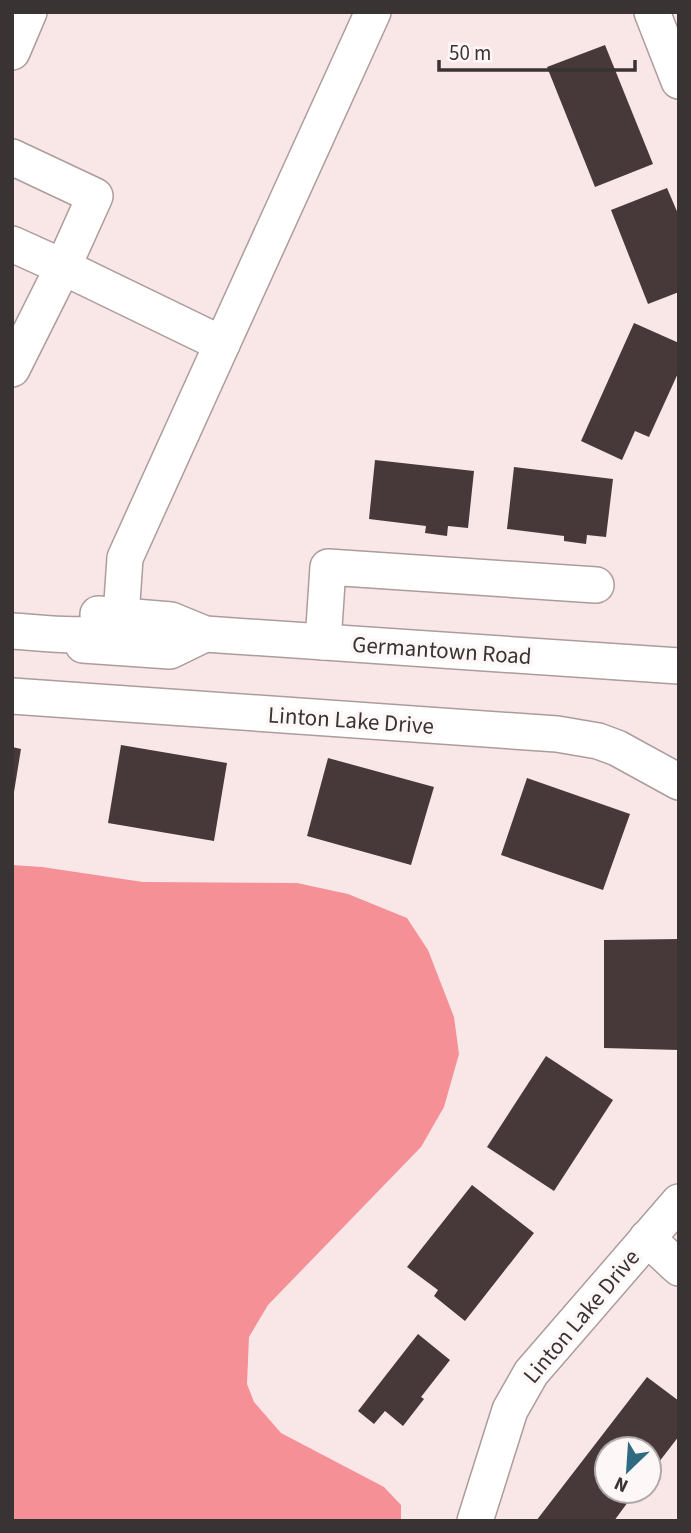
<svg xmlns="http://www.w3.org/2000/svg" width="691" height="1533" viewBox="0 0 691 1533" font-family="'Source Sans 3',sans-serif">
<rect width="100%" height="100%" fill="#f9e7e8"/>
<!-- water -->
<polygon fill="#f59097" points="12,865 42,867 143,882 297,883 348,894 407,918 428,950 454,1017 459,1054 444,1107 421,1147 268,1305 249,1337 247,1384 254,1402 281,1433 384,1487 401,1505 401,1521 12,1521"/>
<!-- building -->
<g fill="#47393a">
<polygon points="605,45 653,164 595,187 547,67"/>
<polygon points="667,188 679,216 679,292 648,304 611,210"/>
<polygon points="634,323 679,343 679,371 649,437 635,431 622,460 581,441"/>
<polygon points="375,460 474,471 468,528 448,526 447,536 425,533 426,526 369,519"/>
<polygon points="514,467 613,479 606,537 587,535 586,544 564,541 564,536 507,529"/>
<polygon points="121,745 227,763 214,841 108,823"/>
<polygon points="12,747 21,749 14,792 12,792"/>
<polygon points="328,758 434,787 411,865 307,836"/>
<polygon points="527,778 630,814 603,890 501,855"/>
<polygon points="679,939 679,1050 604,1048 604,940"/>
<polygon points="546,1056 613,1100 554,1191 487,1147"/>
<polygon points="472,1185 534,1233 465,1321 434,1296 438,1290 407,1267"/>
<polygon points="418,1334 450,1360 421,1397 424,1399 403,1426 385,1411 374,1424 358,1411"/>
<polygon points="647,1377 679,1401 679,1436 649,1475 649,1449 607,1449 607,1491 636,1491 614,1521 536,1521"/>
</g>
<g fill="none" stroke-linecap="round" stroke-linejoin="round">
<!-- minor casing -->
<g stroke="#ac9c9c" stroke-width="38">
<g id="minor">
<polyline points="652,12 679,81"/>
<polyline points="12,52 29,12"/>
<path d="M12,157L95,196L63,267L222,344L125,558L121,616L113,630C81,639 45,633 12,631"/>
<polyline points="12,244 63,267 12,369"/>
<polyline points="222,344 373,12"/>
<polyline points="98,614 171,620 205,634 679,666"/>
<polyline points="323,642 328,567 596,585"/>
<polyline points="83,645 170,651 205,634"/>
<polyline points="12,696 557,734 598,741 617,748 679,782"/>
<polyline points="647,1238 679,1268"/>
<polyline points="475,1521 510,1410 531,1373 679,1202"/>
</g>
</g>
<!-- minor -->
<use href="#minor" stroke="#fff" stroke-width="35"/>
</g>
<g text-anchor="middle" stroke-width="7" stroke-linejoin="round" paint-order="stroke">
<!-- street labels -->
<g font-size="23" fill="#3a3333" stroke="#fef7f8">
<text transform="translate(442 650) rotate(4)" y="8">Germantown Road</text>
<text transform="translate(351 720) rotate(4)" y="8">Linton Lake Drive</text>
<text transform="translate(581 1316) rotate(-50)" y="8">Linton Lake Drive</text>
</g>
</g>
<!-- border -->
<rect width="691" height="1533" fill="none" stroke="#3a3333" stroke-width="28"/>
<!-- north arrow -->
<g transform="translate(628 1470) rotate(205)"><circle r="33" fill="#fef7f8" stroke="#b0a9a9" stroke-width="2"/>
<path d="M0-5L12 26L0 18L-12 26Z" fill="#2e6b82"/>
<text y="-10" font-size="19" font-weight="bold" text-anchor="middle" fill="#3a3333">N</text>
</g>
<!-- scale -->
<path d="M439 60v10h196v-10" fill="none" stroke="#3a3333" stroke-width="3.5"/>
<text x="449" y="60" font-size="21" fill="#3a3333" stroke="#fef7f8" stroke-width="5" paint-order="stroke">50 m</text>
</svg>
